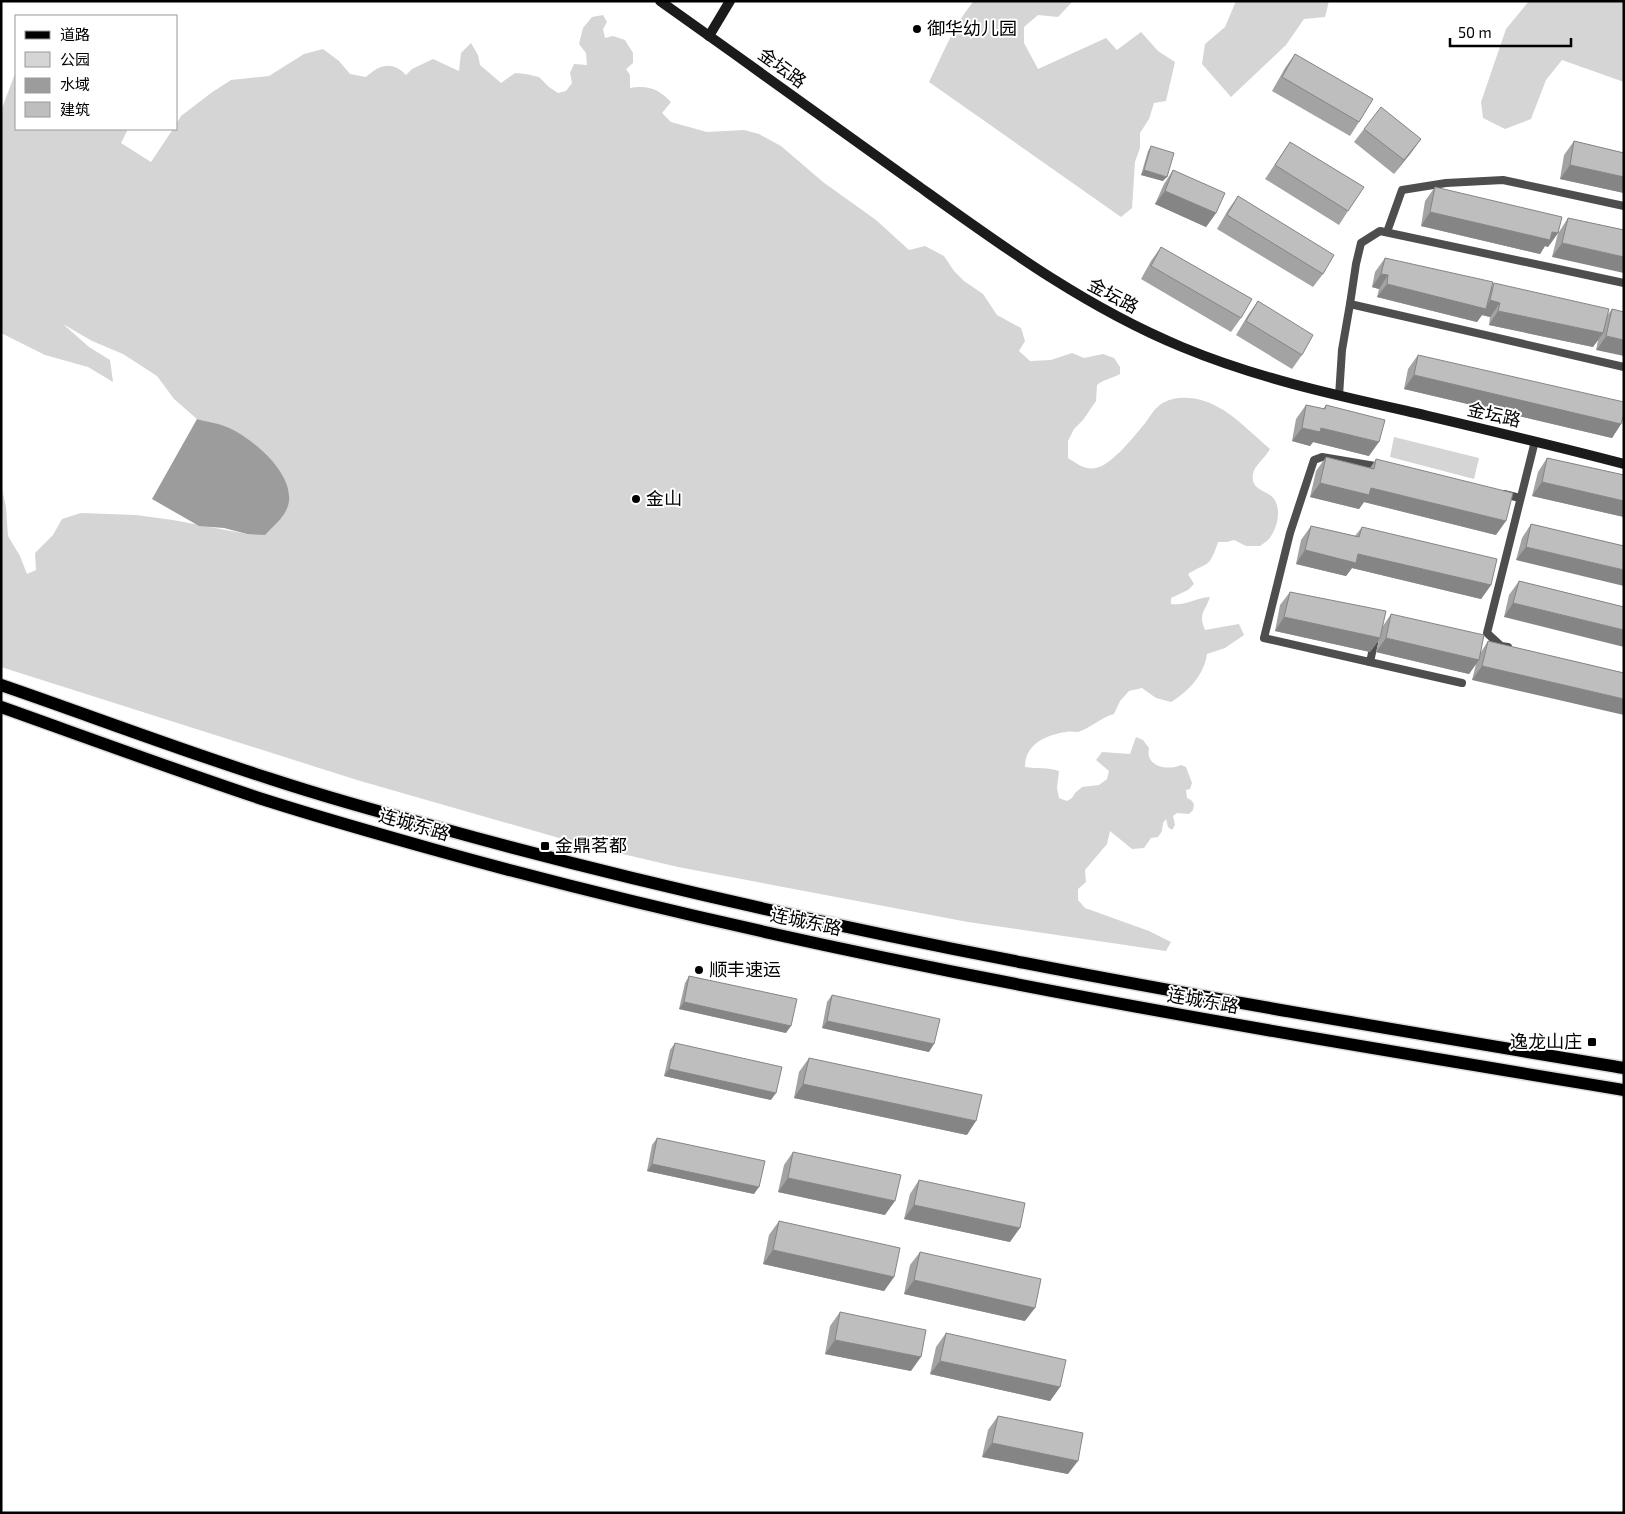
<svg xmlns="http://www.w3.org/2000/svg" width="1625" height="1514" viewBox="0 0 1625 1514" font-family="'Exo 2','Noto Sans SC',sans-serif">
<rect width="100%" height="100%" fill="#fff"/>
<!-- green -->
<g fill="#d5d5d5">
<path d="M974,1H1073L1058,17L1038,15L1024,27V43L1038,69L1106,38L1117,50L1141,32L1158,51L1175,62L1166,101L1154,103L1149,119L1140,133V148L1135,162L1132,208L1121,217L929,82C941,58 956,21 974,1Z"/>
<polygon points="1236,1 1329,1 1325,17 1304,19 1286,45 1231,97 1202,64 1205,44 1225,27"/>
<polygon points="1529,1 1624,1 1624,82 1562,60 1546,80 1531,119 1505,129 1483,118 1481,102 1506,29"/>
<path d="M603,15L607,22L603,29L605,38L613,36L625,40L633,53V63L626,69L630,75V88C649,85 658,89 671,102L662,113L671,122L707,132L744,130L759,134L781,146L823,182L876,220L909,250L925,246L944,256L954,271L964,281L983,294L997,315L1021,328L1025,341L1019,351L1030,361L1051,360L1072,353L1084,358L1103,354L1114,358L1120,367V374C1111,379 1104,379 1097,385L1096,401L1083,420L1074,429L1068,441V458C1077,464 1085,470 1096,468C1112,465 1136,434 1146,422C1150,416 1155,408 1161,404C1177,394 1200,397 1216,406C1236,416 1252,434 1270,449C1266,457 1254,466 1253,474C1250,491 1268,490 1274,499C1282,510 1277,529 1269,539C1267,541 1263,544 1260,546H1246L1234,540L1227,542H1218C1209,569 1209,561 1188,574L1194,584L1188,590L1171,598V604C1187,606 1194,598 1210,597C1205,612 1198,613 1205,630L1239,624L1244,635L1225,648L1207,654C1204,675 1189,691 1171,702L1156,698L1142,688L1129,691L1120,701L1114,714C1100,718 1089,729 1078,732C1074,732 1070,731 1066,732C1046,735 1025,744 1025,767C1037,769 1048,767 1059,771L1057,788L1059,798L1067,801L1072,798L1075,793L1082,787L1099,785L1107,779L1109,771L1096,760L1102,752L1130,754L1136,737L1143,740L1149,748C1145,767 1168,771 1181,765L1186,767L1192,783L1190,789L1186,790L1187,798L1191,800L1194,804L1193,810L1189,814L1177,813L1173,816L1175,825L1172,830L1168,827L1166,819L1163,823L1162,831L1158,837L1151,838L1144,848L1132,849L1110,831L1107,844L1085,870L1086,882L1078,889V900L1085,908L1149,931L1171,942L1166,951L968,922L678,867L580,844L357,780L1,667V485L6,507L8,536L20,556L27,574L36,570L35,553L53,535L62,519L81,513L136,515L173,520L247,534L249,440L227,427L197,419L174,399L157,376L123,354L92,341L63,324L89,347L110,360L113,382L88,367L45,355L1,333V111L16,71V129H128L121,143L151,162L173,129H176V124L181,116L211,93L231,80L269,76L304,54L323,49L339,61L350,74L366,77C379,65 392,60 406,75L412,69L433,59L459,71L461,53L471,43L478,55L480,65L501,83L515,73L526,74L539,77L549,87L558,93L566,91L572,83L570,73L574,64L587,65L586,53L579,44L583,28L592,17Z"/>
<polygon points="1394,437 1479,458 1474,479 1390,457"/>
</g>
<!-- water -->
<path fill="#9c9c9c" d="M197,419C207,422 218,423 227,427C252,438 292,471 289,501C287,516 274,525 265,535L247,534L224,528L199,526L152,499Z"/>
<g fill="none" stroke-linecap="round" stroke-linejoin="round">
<!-- primary casing -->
<g stroke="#dbdbdb" stroke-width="15">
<g id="primary">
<path d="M1,685C91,716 180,750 271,779C326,797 383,813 440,828C828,936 1227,1002 1624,1068"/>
<path d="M1,707C88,738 175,770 262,799C318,817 375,833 432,849C822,958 1224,1024 1624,1090"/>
</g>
</g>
<!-- lane -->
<g stroke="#4e4e4e" stroke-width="8">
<polyline points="1387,232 1402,190 1446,183 1503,180 1624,206"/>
<polyline points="1624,283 1380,231 1361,243 1356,264 1350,304 1624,367"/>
<polyline points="1339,396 1342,350 1350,304"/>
<polyline points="1381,467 1322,457 1314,460 1290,533 1264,638 1462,683"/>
<polyline points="1504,494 1520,498"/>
<polyline points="1508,647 1501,646 1487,633 1535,441"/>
<polyline points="1370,662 1375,639"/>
</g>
<!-- secondary -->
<g stroke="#1b1b1b" stroke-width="10">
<path d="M660,1C746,62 832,124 917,185C1002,246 1085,307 1182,347C1254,377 1330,394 1407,411C1479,428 1552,445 1624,464"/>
<polyline points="709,36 730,1"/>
</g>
<!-- primary -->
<use href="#primary" stroke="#000" stroke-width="12"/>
</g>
<!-- wall -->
<g fill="#a3a3a3">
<polygon points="1295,54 1359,122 1350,136 1272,91 1285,68"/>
<polygon points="1364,129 1421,139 1394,174 1354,142"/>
<polygon points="1574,141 1624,153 1624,193 1560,179 1564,155"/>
<polygon points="1290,142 1348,211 1339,225 1265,179"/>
<polygon points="1151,146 1163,181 1141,175 1148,151"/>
<polygon points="1173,170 1216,213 1206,227 1155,204 1164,184"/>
<polygon points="1435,187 1559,232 1568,218 1624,230 1552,257 1558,233 1548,247 1545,246 1540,254 1421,226 1425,201"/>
<polygon points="1238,196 1323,274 1313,287 1217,229 1228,210"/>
<polygon points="1161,247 1241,318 1231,332 1141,279 1151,261"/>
<polygon points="1385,258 1492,287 1494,283 1607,316 1612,309 1624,312 1596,350 1598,340 1593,347 1489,325 1490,317 1482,315 1477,322 1377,297 1379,289 1372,287 1375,272"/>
<polygon points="1258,301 1302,355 1292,369 1236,335 1248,315"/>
<polygon points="1418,355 1621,424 1612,438 1404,389 1408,369"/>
<polygon points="1306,405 1323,409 1326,405 1369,456 1313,442 1310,446 1292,441 1296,419"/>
<polygon points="1326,457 1370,468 1376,459 1496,535 1364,502 1359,509 1310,497 1316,471"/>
<polygon points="1547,458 1624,475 1624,517 1532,496 1538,472"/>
<polygon points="1531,524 1624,546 1516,560 1522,538"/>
<polygon points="1311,526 1355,536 1362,527 1491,585 1481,599 1352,568 1346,576 1296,564 1301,540"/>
<polygon points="1519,581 1624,607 1504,617 1509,595"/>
<polygon points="1290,592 1383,626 1391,614 1481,652 1488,641 1624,673 1472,680 1476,664 1469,674 1376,652 1379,640 1370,652 1275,631 1280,605"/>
<polygon points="689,976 786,1033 679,1009 685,983"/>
<polygon points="832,995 929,1052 822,1028 827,1002"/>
<polygon points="675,1043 771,1100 664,1076 670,1050"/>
<polygon points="809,1058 967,1135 794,1098 799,1072"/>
<polygon points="657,1138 754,1194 647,1171 652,1145"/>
<polygon points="793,1152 885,1215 778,1192 784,1165"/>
<polygon points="919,1180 1010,1242 904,1219 910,1194"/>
<polygon points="779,1221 894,1277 884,1291 763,1264 769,1235"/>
<polygon points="920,1252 1025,1321 904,1294 910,1265"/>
<polygon points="840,1312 911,1371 825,1354 830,1326"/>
<polygon points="946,1333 1060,1387 1050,1401 930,1374 936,1347"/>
<polygon points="998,1416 1068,1474 982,1457 988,1430"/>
</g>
<!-- shaded-wall -->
<g fill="#858585">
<polygon points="1421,139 1411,153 1394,174 1404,160"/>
<polygon points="1570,165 1624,177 1624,193 1560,179"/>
<polygon points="1144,170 1167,177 1163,181 1141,175"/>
<polygon points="1165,191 1216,213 1206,227 1155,204"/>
<polygon points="1430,212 1552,232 1558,233 1548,247 1545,246 1540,254 1421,226"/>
<polygon points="1562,243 1624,257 1624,273 1552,257"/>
<polygon points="1381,274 1388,275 1379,289 1372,287"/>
<polygon points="1387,284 1485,308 1490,300 1500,303 1490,317 1482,315 1477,322 1377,297"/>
<polygon points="1498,311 1603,333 1593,347 1489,325"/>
<polygon points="1606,336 1624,340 1624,356 1596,350"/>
<polygon points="1414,375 1621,424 1612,438 1404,389"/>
<polygon points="1302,428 1321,428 1379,442 1369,456 1313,442 1310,446 1292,441"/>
<polygon points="1542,482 1624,501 1624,517 1532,496"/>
<polygon points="1320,483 1371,488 1506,521 1496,535 1364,502 1359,509 1310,497"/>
<polygon points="1526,547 1624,570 1624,586 1516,560"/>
<polygon points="1305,550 1358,554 1491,585 1481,599 1352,568 1346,576 1296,564"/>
<polygon points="1513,603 1624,630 1624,647 1504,617"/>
<polygon points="1284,617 1380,638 1370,652 1275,631"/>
<polygon points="1386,638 1479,660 1469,674 1376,652"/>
<polygon points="1482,666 1624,699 1624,715 1472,680"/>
<polygon points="684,1002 791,1026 786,1033 679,1009"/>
<polygon points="827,1021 934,1044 929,1052 822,1028"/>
<polygon points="669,1069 776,1093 771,1100 664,1076"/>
<polygon points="803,1084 976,1121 967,1135 794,1098"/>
<polygon points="652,1164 759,1187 754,1194 647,1171"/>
<polygon points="788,1178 895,1201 885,1215 778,1192"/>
<polygon points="914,1205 1020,1228 1010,1242 904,1219"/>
<polygon points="773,1250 894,1277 884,1291 763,1264"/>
<polygon points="914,1280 1035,1308 1025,1321 904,1294"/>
<polygon points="835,1340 921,1357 911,1371 825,1354"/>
<polygon points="940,1361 1060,1387 1050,1401 930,1374"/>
<polygon points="992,1443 1078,1461 1068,1474 982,1457"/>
</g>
<!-- building -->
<g fill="#bebebe" stroke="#858585">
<polygon points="1295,54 1373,99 1359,122 1282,77"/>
<polygon points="1381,107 1421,139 1404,160 1364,129"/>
<polygon points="1574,141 1624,153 1624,177 1570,165"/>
<polygon points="1290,142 1364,187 1348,211 1275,165"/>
<polygon points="1151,146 1174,153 1167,177 1144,170"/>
<polygon points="1173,170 1225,193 1216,213 1165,191"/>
<polygon points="1435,187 1562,217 1558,233 1552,232 1550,240 1430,212"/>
<polygon points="1238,196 1334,255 1323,274 1227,215"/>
<polygon points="1568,218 1624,230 1624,257 1562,243"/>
<polygon points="1161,247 1252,299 1241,318 1151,266"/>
<polygon points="1385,258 1493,282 1486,309 1387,284 1388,275 1381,274"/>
<polygon points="1494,283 1609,309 1603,333 1498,311 1500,303 1490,300"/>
<polygon points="1258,301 1313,335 1302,355 1246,321"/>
<polygon points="1612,309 1624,312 1624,340 1606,336"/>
<polygon points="1418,355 1624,402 1624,413 1621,424 1414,375"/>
<polygon points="1306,405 1325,409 1326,405 1385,420 1379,442 1321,428 1320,432 1302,428"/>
<polygon points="1326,457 1374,469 1376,459 1513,493 1506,521 1371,488 1369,495 1320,483"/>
<polygon points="1547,458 1624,475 1624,501 1542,482"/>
<polygon points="1531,524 1624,546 1624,570 1526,547"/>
<polygon points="1311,526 1359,537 1362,527 1497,559 1491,585 1358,554 1356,563 1305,550"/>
<polygon points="1519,581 1624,607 1624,630 1513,603"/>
<polygon points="1290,592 1386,611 1380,638 1284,617"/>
<polygon points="1391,614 1484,635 1479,660 1386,638"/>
<polygon points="1488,641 1624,673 1624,699 1482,666"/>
<polygon points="689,976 797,999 791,1026 684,1002"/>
<polygon points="832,995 940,1019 934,1044 827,1021"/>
<polygon points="675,1043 782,1067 776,1093 669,1069"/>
<polygon points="809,1058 982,1095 976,1121 803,1084"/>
<polygon points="657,1138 765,1161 759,1187 652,1164"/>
<polygon points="793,1152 901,1175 895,1201 788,1178"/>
<polygon points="919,1180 1025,1203 1020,1228 914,1205"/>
<polygon points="779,1221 900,1248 894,1277 773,1250"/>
<polygon points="920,1252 1041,1279 1035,1308 914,1280"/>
<polygon points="840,1312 926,1330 921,1357 835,1340"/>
<polygon points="946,1333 1066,1360 1060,1387 940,1361"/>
<polygon points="998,1416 1083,1433 1078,1461 992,1443"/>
</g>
<!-- markers -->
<g fill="#000" stroke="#fff" stroke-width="2">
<circle cx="917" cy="29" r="5"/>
<circle cx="636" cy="499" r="5"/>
<rect x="540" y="841" width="10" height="10" rx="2.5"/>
<circle cx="699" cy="970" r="5"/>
<rect x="1587" y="1037" width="10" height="10" rx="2.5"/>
</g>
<g text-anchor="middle" stroke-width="4" stroke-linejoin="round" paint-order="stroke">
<!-- poi labels -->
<g font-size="18" fill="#000" stroke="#fff" text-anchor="start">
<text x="927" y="35">御华幼儿园</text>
<text x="646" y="505">金山</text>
<text x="555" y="852">金鼎茗都</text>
<text x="709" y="976">顺丰速运</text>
<text x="1582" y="1048" text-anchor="end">逸龙山庄</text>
</g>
<!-- street labels -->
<g font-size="18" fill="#000" stroke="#fff">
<text transform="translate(782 68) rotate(36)" y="6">金坛路</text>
<text transform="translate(1113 296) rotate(28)" y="6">金坛路</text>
<text transform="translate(1494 415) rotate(13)" y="6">金坛路</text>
<text transform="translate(414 825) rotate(16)" y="6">连城东路</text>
<text transform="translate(806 922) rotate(12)" y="6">连城东路</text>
<text transform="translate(1203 1001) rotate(10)" y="6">连城东路</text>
</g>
</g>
<!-- border -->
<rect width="1625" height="1514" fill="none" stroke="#000000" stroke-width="5"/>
<!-- legend -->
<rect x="15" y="15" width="162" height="115" fill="#ffffff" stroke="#999999"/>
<rect x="25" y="31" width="25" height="8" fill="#000000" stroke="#999999"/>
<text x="60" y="40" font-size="15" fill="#000000">道路</text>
<rect x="25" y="52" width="25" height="15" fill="#d5d5d5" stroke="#999999"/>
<text x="60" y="65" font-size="15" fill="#000000">公园</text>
<rect x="25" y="78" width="25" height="15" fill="#9c9c9c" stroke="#999999"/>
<text x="60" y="90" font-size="15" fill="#000000">水域</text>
<rect x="25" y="102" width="25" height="15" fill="#bebebe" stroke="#999999"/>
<text x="60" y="115" font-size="15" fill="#000000">建筑</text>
<!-- scale -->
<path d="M1450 38v8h121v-8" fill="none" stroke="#000000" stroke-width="2.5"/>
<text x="1458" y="38" font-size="15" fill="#000000" stroke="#ffffff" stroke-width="4" paint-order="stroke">50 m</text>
</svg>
